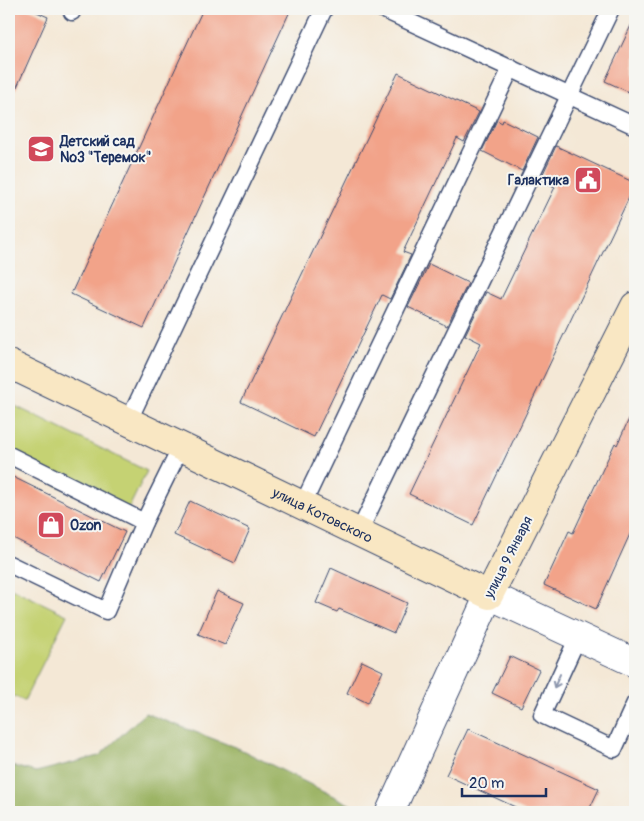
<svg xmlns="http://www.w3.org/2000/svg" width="644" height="821" viewBox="0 0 644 821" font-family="Pangolin,sans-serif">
<rect width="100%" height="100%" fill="#f6f6f2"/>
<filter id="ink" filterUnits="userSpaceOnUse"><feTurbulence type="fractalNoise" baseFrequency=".02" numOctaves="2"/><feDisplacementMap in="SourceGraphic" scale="10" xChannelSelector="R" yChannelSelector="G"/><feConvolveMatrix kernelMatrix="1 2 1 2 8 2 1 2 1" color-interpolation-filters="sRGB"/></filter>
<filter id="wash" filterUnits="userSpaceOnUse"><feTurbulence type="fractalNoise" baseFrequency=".0096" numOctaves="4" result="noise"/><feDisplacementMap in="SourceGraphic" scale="20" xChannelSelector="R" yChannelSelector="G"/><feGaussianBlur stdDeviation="1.12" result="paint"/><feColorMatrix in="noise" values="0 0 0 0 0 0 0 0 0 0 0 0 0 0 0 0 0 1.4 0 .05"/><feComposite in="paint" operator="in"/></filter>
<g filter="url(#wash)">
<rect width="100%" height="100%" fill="#f4e8d6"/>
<!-- green -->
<g fill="#c5d273" stroke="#708068">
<polygon points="9,403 147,471 124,518 9,462"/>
<polygon points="9,587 67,615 24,701 9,694"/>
</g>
<!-- forest -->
<polygon fill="#9cb465" stroke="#5c7262" points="145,713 240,749 351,805 349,812 9,812 9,765 36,772 99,756"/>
<g id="blocks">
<!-- building -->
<g fill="#f2a389">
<polygon points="9,9 30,9 48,17 9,105"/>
<polygon points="203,9 291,9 144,328 71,294"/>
<polygon points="635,17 635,95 605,81"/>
<polygon points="398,73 479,112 464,142 457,138 403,252 411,255 390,299 382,295 314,437 241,402"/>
<polygon points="497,120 502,123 503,120 538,137 522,171 482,151"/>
<polygon points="556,146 635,183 635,185 473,525 409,494 481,343 465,335 486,292 501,299 555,187 540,180"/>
<polygon points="429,264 468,283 447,326 408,307"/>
<polygon points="635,406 635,523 596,609 544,585 569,531 573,533 615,443 617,445"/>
<polygon points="9,475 125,532 101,582 9,536"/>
<polygon points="190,501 250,529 235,563 174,535"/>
<polygon points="331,568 407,603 394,633 339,609 337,612 316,603"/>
<polygon points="217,591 244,603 225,645 198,634"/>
<polygon points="510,656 539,670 521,707 492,693"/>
<polygon points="362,661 383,671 368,703 347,693"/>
<polygon points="468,729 599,789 588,812 526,812 446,775"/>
</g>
</g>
</g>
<g filter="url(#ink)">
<use href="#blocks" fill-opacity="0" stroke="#3c4b70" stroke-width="1"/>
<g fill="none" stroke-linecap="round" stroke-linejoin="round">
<!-- lane casing -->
<g stroke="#3c4b70" stroke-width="19">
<g id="lane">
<polyline points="71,9 72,12"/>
<polyline points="382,9 635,126"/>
<polyline points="128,422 324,9"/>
<polyline points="9,455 144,522"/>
<polyline points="302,506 511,68"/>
<polyline points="359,532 611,9"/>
<polyline points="9,564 106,611 144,522 181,447"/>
<polyline points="578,637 542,715 614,749 635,703"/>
</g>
</g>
<!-- street casing -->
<g stroke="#3c4b70" stroke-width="30">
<polyline id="street" points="390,812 489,595 635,663"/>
</g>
<!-- secondary casing -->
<g stroke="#3c4b70" stroke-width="30">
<g id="secondary">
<path id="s1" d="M9,364L489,595L635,306"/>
</g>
</g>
<!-- lane -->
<use href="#lane" stroke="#fff" stroke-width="16"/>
<!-- street -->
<use href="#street" stroke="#fff" stroke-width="28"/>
<!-- secondary -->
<use href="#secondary" stroke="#f9e7c3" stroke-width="28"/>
</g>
<!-- one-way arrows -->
<defs><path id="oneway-shaft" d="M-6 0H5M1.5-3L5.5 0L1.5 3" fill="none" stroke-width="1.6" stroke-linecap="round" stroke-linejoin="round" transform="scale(1.25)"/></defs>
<use stroke="#8d97ae" href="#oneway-shaft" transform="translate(557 681) rotate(114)"/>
</g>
<!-- icons -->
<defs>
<g id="school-square" transform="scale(1.4375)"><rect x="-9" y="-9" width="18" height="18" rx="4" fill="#d1495b" stroke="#f6f6f2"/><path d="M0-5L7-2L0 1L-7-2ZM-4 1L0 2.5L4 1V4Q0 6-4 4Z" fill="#fff"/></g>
<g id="civic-square" transform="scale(1.4375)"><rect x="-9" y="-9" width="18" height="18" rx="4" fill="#d1495b" stroke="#f6f6f2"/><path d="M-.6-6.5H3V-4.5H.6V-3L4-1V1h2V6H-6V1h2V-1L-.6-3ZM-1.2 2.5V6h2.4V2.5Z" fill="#fff"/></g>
<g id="shop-square" transform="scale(1.4375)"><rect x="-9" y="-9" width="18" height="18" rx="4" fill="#d1495b" stroke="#f6f6f2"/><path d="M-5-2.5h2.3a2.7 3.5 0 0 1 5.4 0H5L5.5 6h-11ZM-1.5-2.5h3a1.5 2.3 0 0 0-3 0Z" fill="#fff"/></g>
</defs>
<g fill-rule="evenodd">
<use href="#school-square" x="41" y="149"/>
<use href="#civic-square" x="588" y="180"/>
<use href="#shop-square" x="51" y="525"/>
</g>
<g text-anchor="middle" stroke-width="4" stroke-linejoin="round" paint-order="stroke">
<!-- poi labels -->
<g font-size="14" font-weight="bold" fill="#1b2f5e" stroke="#f6f6f2" text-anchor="start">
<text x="60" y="146">Детский сад<tspan x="60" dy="16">№3 "Теремок"</tspan></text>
<text x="569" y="185" text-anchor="end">Галактика</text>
<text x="70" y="530">Ozon</text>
</g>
<!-- street labels -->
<g font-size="14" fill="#1b2f5e" stroke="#f6f6f2">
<text dy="5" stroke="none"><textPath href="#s1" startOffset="348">улица Котовского</textPath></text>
<text transform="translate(508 557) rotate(-63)" y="5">улица 9 Января</text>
</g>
</g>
<!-- margin -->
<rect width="644" height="821" fill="none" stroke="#f6f6f2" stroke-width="30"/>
<!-- scale -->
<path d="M462 788v8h84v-8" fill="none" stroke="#1b2f5e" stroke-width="2.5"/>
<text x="469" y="788" font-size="15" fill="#1b2f5e" stroke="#f6f6f2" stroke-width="4" paint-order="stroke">20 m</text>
</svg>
